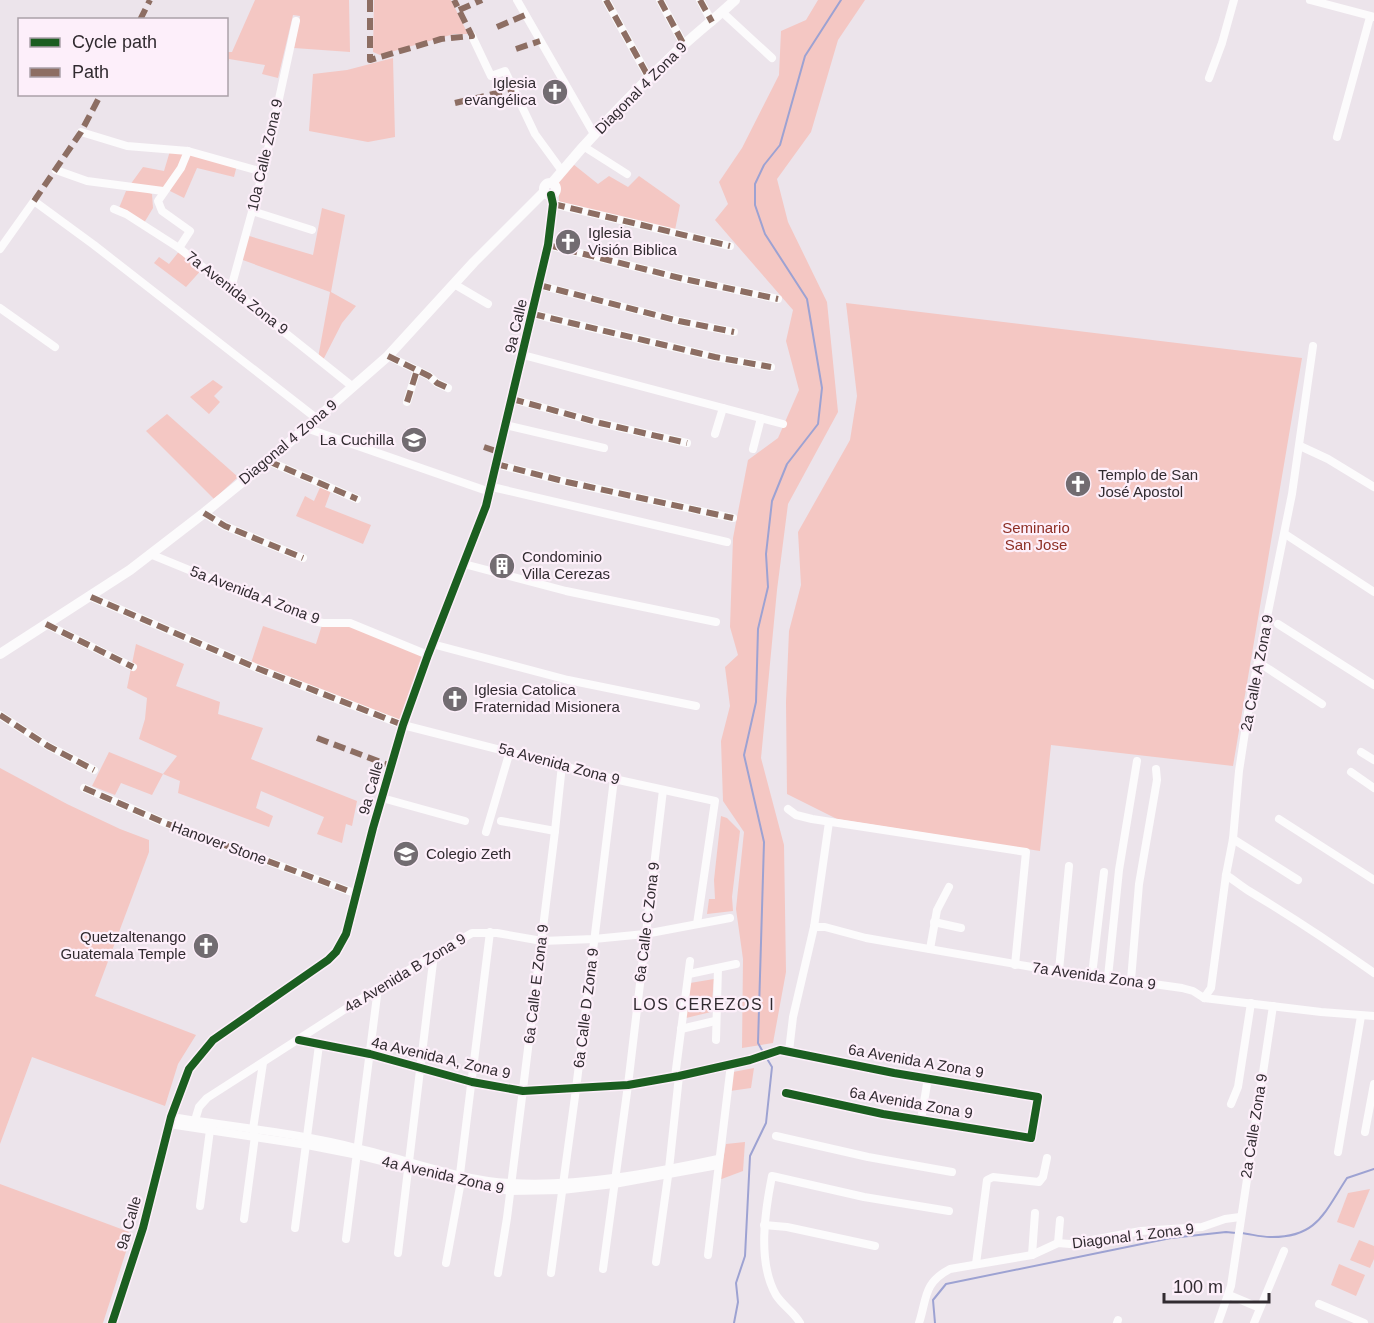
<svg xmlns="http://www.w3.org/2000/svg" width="1374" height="1323" viewBox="0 0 1374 1323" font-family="Arial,sans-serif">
<rect width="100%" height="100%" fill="#ece4eb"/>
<!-- green -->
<g fill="#f4c7c3">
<polygon points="255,0 349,0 350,52 294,48 300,16 293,15 278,78 262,74 265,65 229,59 227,65 227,52 232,52"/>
<polygon points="374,0 451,0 468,34 454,34 380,55 373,52"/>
<polygon points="818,0 865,0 838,40 811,132 777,179 788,222 827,302 838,412 788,504 777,590 761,758 784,845 786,972 773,1043 742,1048 743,959 736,909 744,832 723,801 721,741 730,706 725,667 738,655 730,627 733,538 748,460 778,438 799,390 786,341 793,310 715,220 728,204 719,182 742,148 779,75 781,31 806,20"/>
<polygon points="393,58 395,137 368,142 309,131 313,74 347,70"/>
<polygon points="170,151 186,152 183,162 163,189 130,185 143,167 164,171"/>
<polygon points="189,152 237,165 234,177 197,168 184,198 168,190"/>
<polygon points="573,164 598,184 609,176 628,187 639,176 680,205 675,230 559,202 559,181"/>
<polygon points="126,191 145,191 152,194 153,208 144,223 119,208"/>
<polygon points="322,208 345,215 331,292 356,306 342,323 322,362 318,358 330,292 240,259 246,235 313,255"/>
<polygon points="181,249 204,267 186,287 154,263 159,257 169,264"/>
<polygon points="846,303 1302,358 1233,766 1051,745 1040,851 837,819 787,794 786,702 789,631 801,585 798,532 850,440 857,396"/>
<polygon points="213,380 223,387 214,396 220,402 209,414 190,397"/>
<polygon points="167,414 238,477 214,499 146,431"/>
<polygon points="322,483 332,488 325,507 371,525 363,544 296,516 305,496 314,501"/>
<polygon points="347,624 424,656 402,722 251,663 263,626 316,644 322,625"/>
<polygon points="136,644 184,664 176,686 220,702 218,714 263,728 251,759 357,801 352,826 346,824 342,843 317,834 324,817 261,791 256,808 273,816 269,827 178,793 180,781 163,774 152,795 121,783 115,795 92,786 109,752 163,774 177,756 139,739 145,719 147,698 127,688"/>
<polygon points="0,768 67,804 120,829 149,840 149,852 95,996 196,1035 178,1064 165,1106 32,1057 0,1144"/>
<polygon points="721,816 727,818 740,831 732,897 733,911 707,914 709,899 715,899 714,880"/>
<polygon points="714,979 711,1012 686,1018 690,983"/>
<polygon points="754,1068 751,1088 730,1091 733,1072"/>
<polygon points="745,1142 743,1171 719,1180 726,1144"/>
<polygon points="0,1184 132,1233 103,1323 0,1323"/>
<polygon points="1370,1189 1354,1228 1337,1222 1348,1193"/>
<polygon points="1359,1240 1374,1246 1374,1259 1370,1268 1350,1260"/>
<polygon points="1339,1264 1365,1275 1356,1296 1331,1285"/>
</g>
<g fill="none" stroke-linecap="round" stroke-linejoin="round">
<!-- stream -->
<g stroke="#9da2d2" stroke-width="2">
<polyline points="763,1052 758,1043 764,842 744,755 756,702 758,629 768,587 766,554 772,501 787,464 818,424 822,388 807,299 765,234 755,205 755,184 764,165 780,145 805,56 841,0"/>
<path d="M1241,1233C1251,1234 1260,1237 1270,1237C1317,1238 1324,1213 1347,1178L1374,1169"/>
<polyline points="734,1323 738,1302 736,1283 745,1256 750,1156 766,1123 772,1067 766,1057"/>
<polyline points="935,1323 933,1300 946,1284 1171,1238 1226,1232 1236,1233"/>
</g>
<!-- minor -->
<g stroke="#fcfbfc" stroke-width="8">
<polyline points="517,0 594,134"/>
<polyline points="606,0 649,78"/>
<polyline points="660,0 684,45"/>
<polyline points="700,0 712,22"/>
<polyline points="1310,0 1374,17"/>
<polyline points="722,12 772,58"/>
<polyline points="472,36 491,76 505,71 535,134 562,171"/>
<polyline points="1209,78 1222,43 1234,0"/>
<polyline points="81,132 127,146 188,151 263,172"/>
<polyline points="1337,137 1370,17"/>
<polyline points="583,146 627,174"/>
<polyline points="56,170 87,181 163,191"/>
<polyline points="553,204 730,246"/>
<polyline points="114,209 126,214 179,248 353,387"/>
<polyline points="252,211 312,230"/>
<polyline points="548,245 684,279 778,299"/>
<polyline points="179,248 190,231 162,211 158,201 181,168 188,151"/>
<polyline points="0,249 34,201 94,245 316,418"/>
<polyline points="454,284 488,304"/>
<polyline points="539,285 679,321 734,332"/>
<polyline points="231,288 263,172 296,21"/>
<polyline points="0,308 55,347"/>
<polyline points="533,314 715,357 771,367"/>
<polyline points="523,355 783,424"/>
<polyline points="388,356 429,376 437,383 448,388"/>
<polyline points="512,399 600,423 687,443"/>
<polyline points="407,402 417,370"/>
<polyline points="505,425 604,448"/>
<polyline points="306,428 490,492"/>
<polyline points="715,434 723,408"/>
<polyline points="1300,446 1328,459 1374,487"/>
<polyline points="753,449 761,418"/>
<polyline points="268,461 357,499"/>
<polyline points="496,464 567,482 733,518"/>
<polyline points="492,487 727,542"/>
<polyline points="204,513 225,526 303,558"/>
<polyline points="1285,534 1374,592"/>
<polyline points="150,554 314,621 323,623 350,623 428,655"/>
<polyline points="464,564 566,591 716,622"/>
<polyline points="91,597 259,669 403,725 614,779 715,801 697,924"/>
<polyline points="46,624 133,667"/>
<polyline points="1278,624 1374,685"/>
<polyline points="432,644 568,680 696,706"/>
<polyline points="1258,662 1322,704"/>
<polyline points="0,715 48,746 94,770"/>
<polyline points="1361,752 1374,760"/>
<polyline points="1351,772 1374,788"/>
<polyline points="376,783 385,787"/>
<polyline points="84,788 165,823 357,894"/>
<polyline points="382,798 465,821"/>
<polyline points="788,809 796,815 812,819 1026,852 1015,965"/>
<polyline points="1279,819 1374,880"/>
<polyline points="501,821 555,831"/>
<polyline points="486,832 510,751"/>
<polyline points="1233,839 1298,880"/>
<path d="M1226,875C1234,880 1241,886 1249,891C1292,917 1333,944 1374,973"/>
<polyline points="934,922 961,928"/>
<polyline points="814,927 825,927 866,938 1032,967 1182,988 1193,991 1204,998 1321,1012 1374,1016"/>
<polyline points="930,949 937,910 949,887"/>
<polyline points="1059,970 1069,866"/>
<polyline points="689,974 736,964"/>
<polyline points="1092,975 1104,872"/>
<polyline points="1108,977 1119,870 1137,761"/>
<polyline points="1131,980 1139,884 1157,780 1156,769"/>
<polyline points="1204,998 1211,988 1226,875 1233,839 1239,771 1249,706 1292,494 1313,346"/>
<polyline points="681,1029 715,1021"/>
<polyline points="299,1040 370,1054 472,1082 523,1091 628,1085 679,1076 750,1060 780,1050 894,1073 1038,1097 1031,1138 883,1114 786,1093"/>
<polyline points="716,1040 718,968"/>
<polyline points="789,1051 793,1017 814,927 829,822"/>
<polyline points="675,1077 690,961"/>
<polyline points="1231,1104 1238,1087 1251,1003"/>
<path d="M171,1117C234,1127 298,1133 360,1149C407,1160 462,1181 511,1183C578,1187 653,1173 718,1159"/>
<polyline points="921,1120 928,1078"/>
<polyline points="169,1124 307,1145 358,1155 461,1181 510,1191 562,1190 614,1184 718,1165"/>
<polyline points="193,1127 199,1107 207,1098 378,988 472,933 497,933 542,941 594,939 645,934 730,918"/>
<polyline points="1365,1132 1374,1084"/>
<polyline points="776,1136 868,1157 952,1172"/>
<polyline points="1338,1152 1361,1016"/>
<polyline points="200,1206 210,1130"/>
<polyline points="244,1219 255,1136 253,1129 263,1063"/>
<polyline points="764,1225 787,1227 875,1246"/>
<polyline points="295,1228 319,1045"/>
<polyline points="346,1239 378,988"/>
<polyline points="1058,1243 1060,1220"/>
<polyline points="398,1253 434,954"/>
<polyline points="708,1255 731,1064"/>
<polyline points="1032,1255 1035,1213"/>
<polyline points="656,1262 669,1169 679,1076"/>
<polyline points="446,1263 461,1181 460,1174 490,932"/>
<polyline points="976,1264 987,1180 993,1177 1039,1182 1043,1177 1047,1158"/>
<polyline points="603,1269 628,1085 663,790"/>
<polyline points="498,1273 507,1218 555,831 562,765"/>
<polyline points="551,1273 576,1089 614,779"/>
<polyline points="1229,1295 1260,1308"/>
<polyline points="1319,1304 1364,1323"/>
<polyline points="112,1323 143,1228 171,1117 189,1069 213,1040 328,960 336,952 346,934 373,828 403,725 428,655 486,506 548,245 553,204 551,195"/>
<path d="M800,1323C794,1312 783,1306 776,1295C757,1262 765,1211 772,1176L864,1197L949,1211"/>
<path d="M919,1323C927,1299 923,1283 950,1269L1032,1255L1058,1243L1070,1244L1141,1231L1202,1227L1225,1219L1240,1217"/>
<polyline points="1117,1323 1118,1320"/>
<polyline points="1218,1323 1231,1286 1273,1006"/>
<polyline points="1254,1323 1284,1251"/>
</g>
<!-- major -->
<g stroke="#fcfbfc" stroke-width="10">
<circle cx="550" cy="189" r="6"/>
<path d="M552,183C590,137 632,93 676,52C695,34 716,18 735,0"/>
<polyline points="0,654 130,570 204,513 268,461 388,356 474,262 544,192"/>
</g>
<!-- quiet -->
<g stroke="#8d6e63" stroke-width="6" stroke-dasharray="12 6" stroke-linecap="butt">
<polyline points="370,0 370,60 441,39 472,36 454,0"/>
<polyline points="606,0 649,78"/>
<polyline points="660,0 684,45"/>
<polyline points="700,0 712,22"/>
<polyline points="459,10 482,0"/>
<polyline points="140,20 150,0"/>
<polyline points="497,27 525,15"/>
<polyline points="516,49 540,41"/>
<polyline points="455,103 514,89"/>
<polyline points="34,201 81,132 101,94"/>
<polyline points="553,204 730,246"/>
<polyline points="548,245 684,279 778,299"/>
<polyline points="539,285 679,321 734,332"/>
<polyline points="533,314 715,357 771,367"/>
<polyline points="388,356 429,376 437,383 448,388"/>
<polyline points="512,399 600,423 687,443"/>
<polyline points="407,402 417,370"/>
<polyline points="484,447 499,452"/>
<polyline points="268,461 357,499"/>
<polyline points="496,464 567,482 733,518"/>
<polyline points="204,513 225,526 303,558"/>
<polyline points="91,597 259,669 403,725"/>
<polyline points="46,624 133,667"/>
<polyline points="0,715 48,746 94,770"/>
<polyline points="317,738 391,766"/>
<polyline points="84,788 165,823 357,894"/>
</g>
<!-- cycleway casing -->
<g stroke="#fdeffa" stroke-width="11">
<g id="cycleway">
<polyline points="299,1040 370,1054 472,1082 523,1091 628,1085 679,1076 750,1060 780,1050 894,1073 1038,1097 1031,1138 883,1114 786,1093"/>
<polyline points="112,1323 143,1228 171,1117 189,1069 213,1040 328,960 336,952 346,934 373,828 403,725 428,655 486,506 548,245 553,204 551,195"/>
</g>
</g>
<!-- cycleway -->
<use href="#cycleway" stroke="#1b5e20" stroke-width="8"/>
</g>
<!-- icons -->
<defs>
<g id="church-disc" transform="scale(1.35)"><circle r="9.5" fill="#726c71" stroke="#fdeffa"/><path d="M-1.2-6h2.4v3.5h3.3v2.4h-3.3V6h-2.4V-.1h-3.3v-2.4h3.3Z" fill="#fff"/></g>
<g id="school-disc" transform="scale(1.35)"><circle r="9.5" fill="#726c71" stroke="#fdeffa"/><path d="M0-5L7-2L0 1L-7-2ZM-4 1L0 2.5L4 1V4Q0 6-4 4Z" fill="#fff"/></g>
<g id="building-disc" transform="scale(1.35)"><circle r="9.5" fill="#726c71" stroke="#fdeffa"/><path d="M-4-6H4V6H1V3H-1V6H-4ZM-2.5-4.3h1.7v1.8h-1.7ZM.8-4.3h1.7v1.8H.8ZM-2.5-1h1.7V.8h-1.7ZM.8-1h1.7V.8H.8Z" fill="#fff"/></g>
</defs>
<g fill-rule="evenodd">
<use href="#church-disc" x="555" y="92"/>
<use href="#church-disc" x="568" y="242"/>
<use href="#school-disc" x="414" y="440"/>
<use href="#church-disc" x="1078" y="484"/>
<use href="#building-disc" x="502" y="566"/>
<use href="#church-disc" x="455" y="699"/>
<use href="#school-disc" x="406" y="854"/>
<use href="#church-disc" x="206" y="946"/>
</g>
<g text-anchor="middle" stroke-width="4.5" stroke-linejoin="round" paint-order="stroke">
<!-- poi labels -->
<g font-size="15" fill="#312b30" stroke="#fdeffa" text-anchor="start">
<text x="536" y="88" text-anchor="end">Iglesia<tspan x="536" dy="17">evangélica</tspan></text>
<text x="588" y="238">Iglesia<tspan x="588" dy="17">Visión Biblica</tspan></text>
<text x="394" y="445" text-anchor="end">La Cuchilla</text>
<text x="1098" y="480">Templo de San<tspan x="1098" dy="17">José Apostol</tspan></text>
<text x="522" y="562">Condominio<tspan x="522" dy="17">Villa Cerezas</tspan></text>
<text x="474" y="695">Iglesia Catolica<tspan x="474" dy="17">Fraternidad Misionera</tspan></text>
<text x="426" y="859">Colegio Zeth</text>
<text x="186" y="942" text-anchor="end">Quetzaltenango<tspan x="186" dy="17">Guatemala Temple</tspan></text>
</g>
<!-- street labels -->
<g font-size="15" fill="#312b30" stroke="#fdeffa">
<text transform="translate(641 88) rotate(-45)" y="5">Diagonal 4 Zona 9</text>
<text transform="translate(265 155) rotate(-77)" y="5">10a Calle Zona 9</text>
<text transform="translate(237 293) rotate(38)" y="5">7a Avenida Zona 9</text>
<text transform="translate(516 326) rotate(-77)" y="5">9a Calle</text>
<text transform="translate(288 442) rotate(-40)" y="5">Diagonal 4 Zona 9</text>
<text transform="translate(255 595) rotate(21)" y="5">5a Avenida A Zona 9</text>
<text transform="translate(1257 673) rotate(-79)" y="5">2a Calle A Zona 9</text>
<text transform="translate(559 764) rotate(15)" y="5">5a Avenida Zona 9</text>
<text transform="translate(371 788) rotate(-74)" y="5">9a Calle</text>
<text transform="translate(219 843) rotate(20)" y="5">Hanover Stone</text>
<text transform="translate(647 922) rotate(-83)" y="5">6a Calle C Zona 9</text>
<text transform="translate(405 973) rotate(-31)" y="5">4a Avenida B Zona 9</text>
<text transform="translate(1094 976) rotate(8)" y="5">7a Avenida Zona 9</text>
<text transform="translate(536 984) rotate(-83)" y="5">6a Calle E Zona 9</text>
<text transform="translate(586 1008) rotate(-83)" y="5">6a Calle D Zona 9</text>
<text transform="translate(441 1058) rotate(13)" y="5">4a Avenida A, Zona 9</text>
<text transform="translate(916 1061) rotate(10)" y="5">6a Avenida A Zona 9</text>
<text transform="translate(911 1103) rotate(10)" y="5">6a Avenida Zona 9</text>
<text transform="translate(1254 1126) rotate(-81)" y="5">2a Calle Zona 9</text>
<text transform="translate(443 1175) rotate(13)" y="5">4a Avenida Zona 9</text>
<text transform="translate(129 1223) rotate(-74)" y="5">9a Calle</text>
<text transform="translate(1133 1236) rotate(-7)" y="5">Diagonal 1 Zona 9</text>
</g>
<!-- park labels -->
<g font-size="15" fill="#8d2e24" stroke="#fdeffa">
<text x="1036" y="533">Seminario<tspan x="1036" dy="17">San Jose</tspan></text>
</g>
<!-- neighbourhood labels -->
<g font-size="16" letter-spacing="1.5" fill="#312b30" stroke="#fdeffa">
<text x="704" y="1010">LOS CEREZOS I</text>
</g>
</g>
<!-- legend -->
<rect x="18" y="18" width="210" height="78" fill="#fdeffa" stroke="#aba1a9" stroke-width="1.5"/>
<rect x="30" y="38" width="30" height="9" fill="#1b5e20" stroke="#aba1a9" stroke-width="1.5"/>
<text x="72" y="48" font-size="18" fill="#312b30">Cycle path</text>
<rect x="30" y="68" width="30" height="9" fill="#8d6e63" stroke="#aba1a9" stroke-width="1.5"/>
<text x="72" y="78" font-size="18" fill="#312b30">Path</text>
<!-- scale -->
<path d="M1164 1293v9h105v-9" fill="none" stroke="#312b30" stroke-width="3"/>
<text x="1173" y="1293" font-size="18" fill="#312b30" stroke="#fdeffa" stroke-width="4.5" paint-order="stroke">100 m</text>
</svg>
